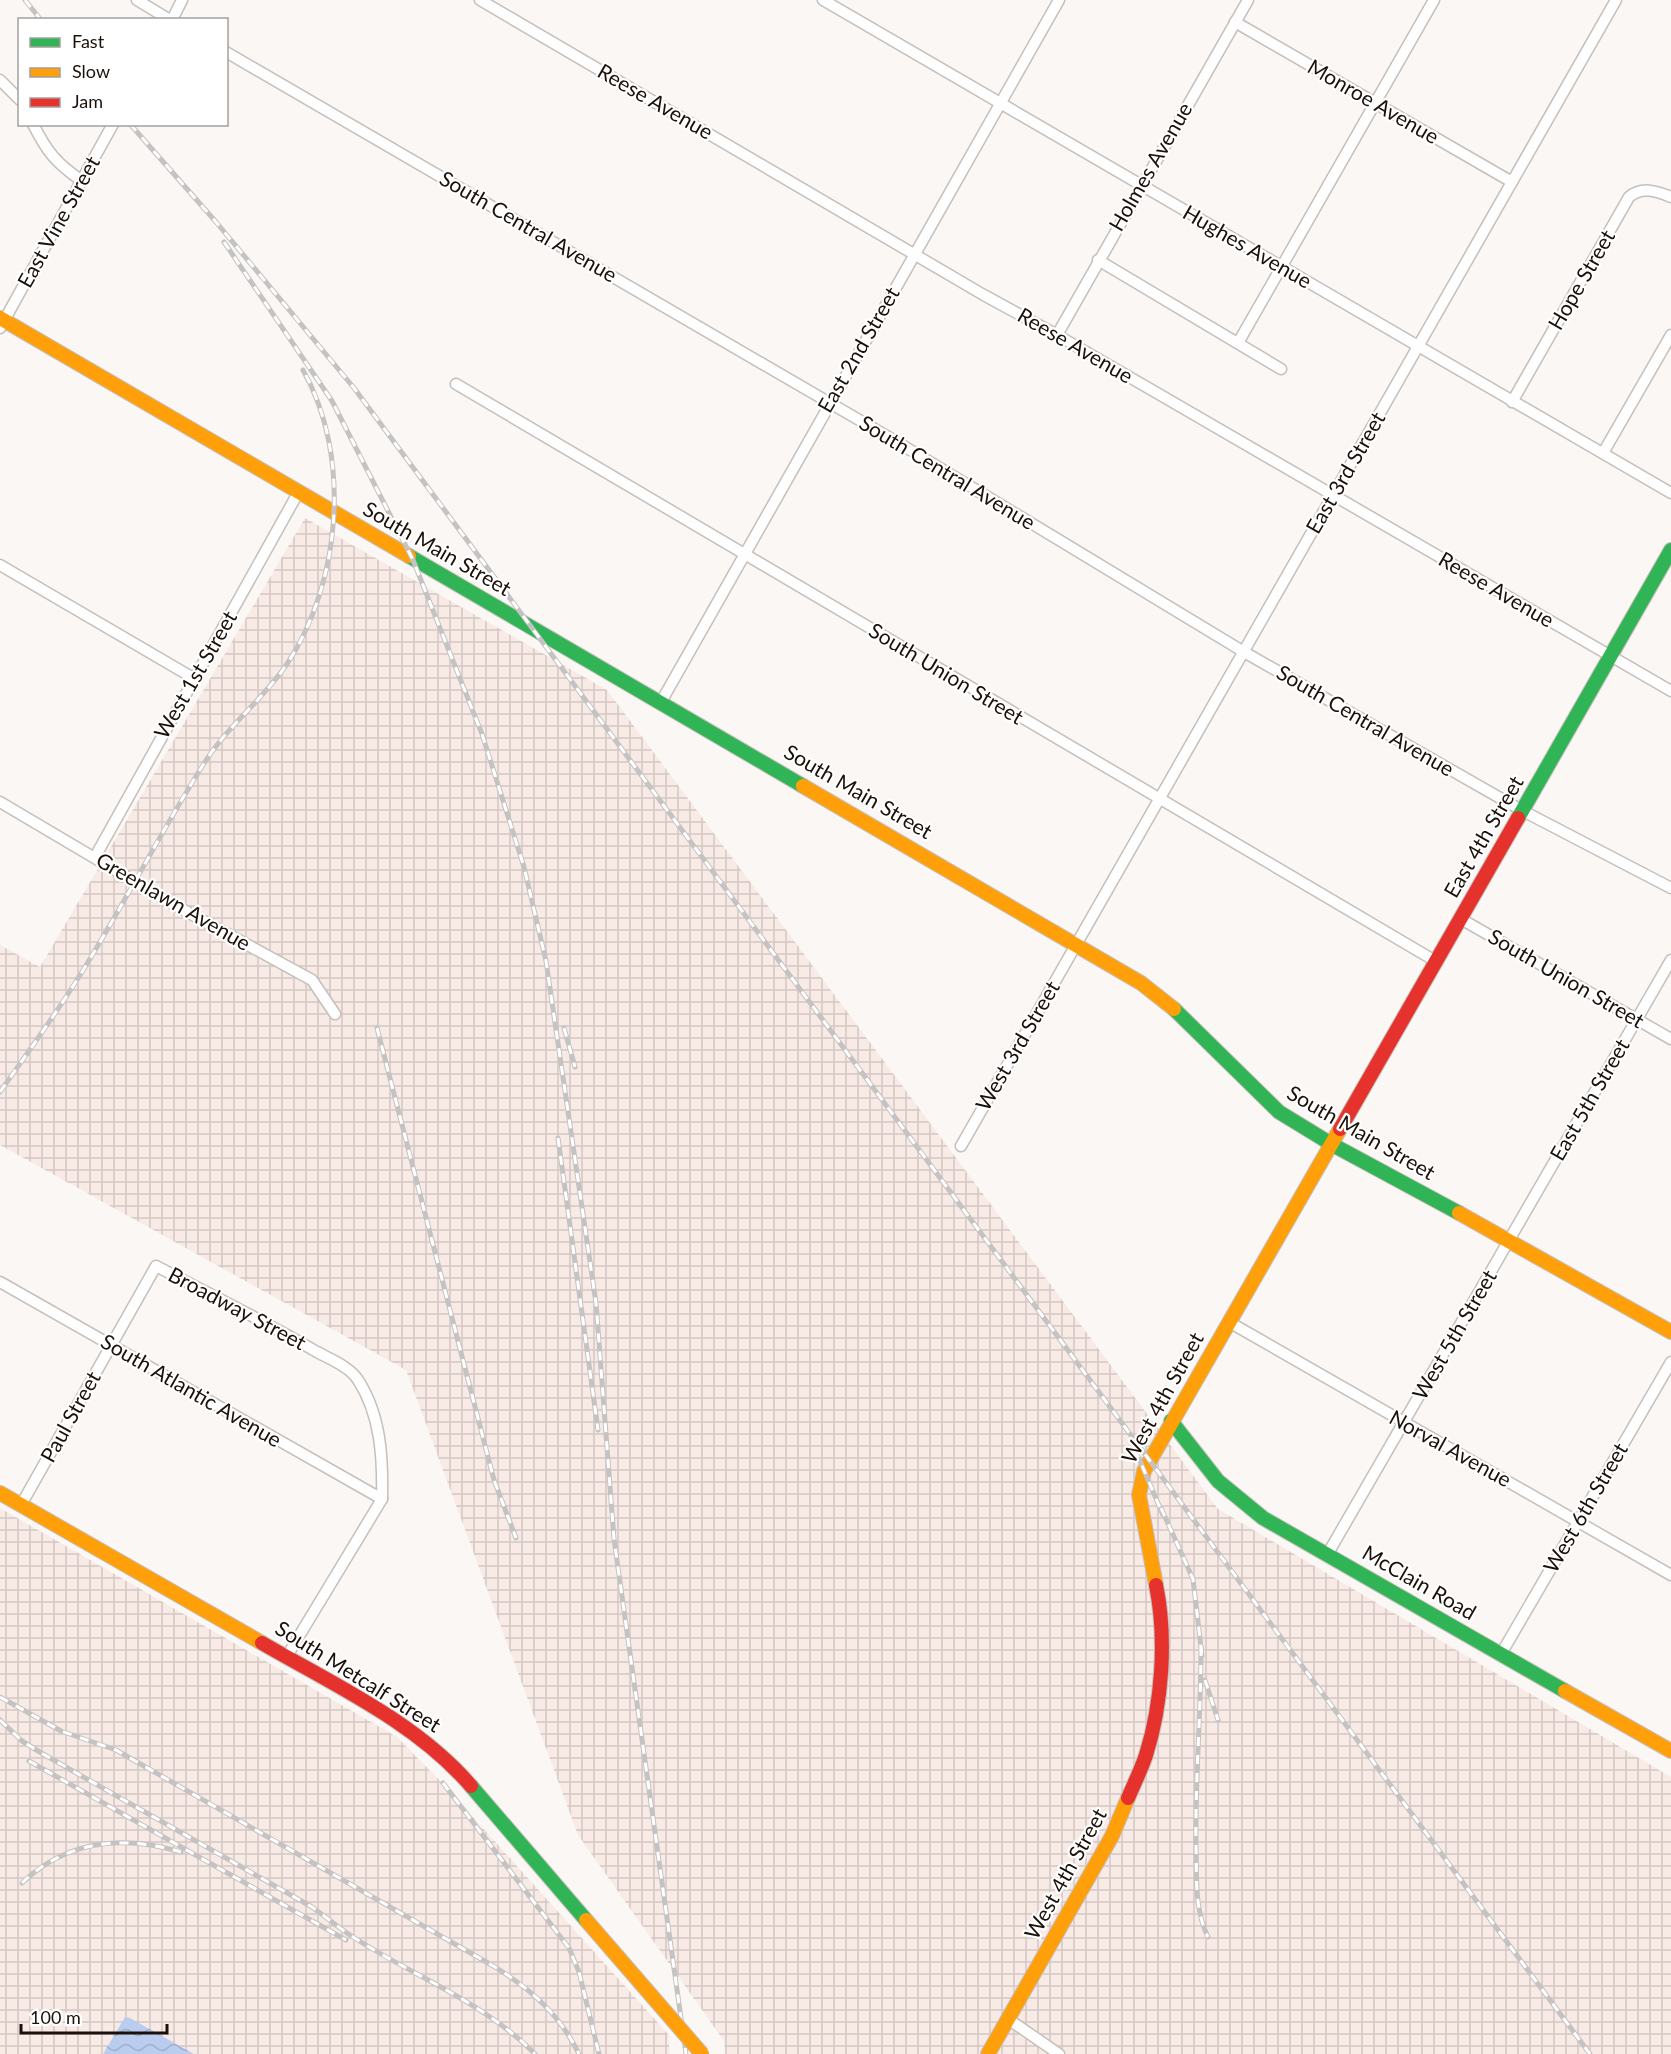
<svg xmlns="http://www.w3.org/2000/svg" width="1671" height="2054" viewBox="0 0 1671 2054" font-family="Lato,sans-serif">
<defs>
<pattern id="industrial-grid" width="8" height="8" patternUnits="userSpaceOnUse" patternTransform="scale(1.5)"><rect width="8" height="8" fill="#f8ebe6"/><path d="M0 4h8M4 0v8" fill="none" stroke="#d4c8c4"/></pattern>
<pattern id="water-waves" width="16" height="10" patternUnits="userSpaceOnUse" patternTransform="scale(1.5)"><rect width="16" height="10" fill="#bacdef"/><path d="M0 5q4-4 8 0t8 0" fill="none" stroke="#9fafcc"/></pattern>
</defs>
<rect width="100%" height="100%" fill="#faf7f5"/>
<!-- industrial -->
<g fill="url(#industrial-grid)">
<polygon points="305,518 607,690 1218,1509 1671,1777 1671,2054 725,2054 724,2041 578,1835 406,1370 0,1145 0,945 40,967"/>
<polygon points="0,1508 397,1737 445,1786 668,2034 670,2054 0,2054"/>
</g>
<!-- water -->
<polygon fill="url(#water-waves)" points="125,2017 130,2018 194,2054 103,2054"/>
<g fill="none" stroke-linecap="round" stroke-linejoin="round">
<!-- street casing -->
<g stroke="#c6bfbb" stroke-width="13">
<g id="street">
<polyline points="137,0 170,20"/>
<polyline points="480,0 982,294 1057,335 1671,691"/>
<polyline points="823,0 1671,493"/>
<polyline points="172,20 182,0"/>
<polyline points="1235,22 1512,182"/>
<polyline points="226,52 897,442 1244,652 1523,811 1671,888"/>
<polyline points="0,80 20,100"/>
<path d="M33,124C47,152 56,163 82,181"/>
<polyline points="1098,260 1281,369"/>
<polyline points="0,328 113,124"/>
<polyline points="1057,335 1248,0"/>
<polyline points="1238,343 1434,0"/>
<polyline points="456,384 1437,962"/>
<path d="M1512,402L1629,197C1642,186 1656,191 1671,197"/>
<polyline points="1603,453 1671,335"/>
<polyline points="0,565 195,679"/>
<polyline points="661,702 1059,0"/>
<polyline points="0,802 169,902 312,980 335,1014"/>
<polyline points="95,857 298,493"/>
<polyline points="1461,919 1671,1039"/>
<polyline points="961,1146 1616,0"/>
<polyline points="0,1282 382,1499"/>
<polyline points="1229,1322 1671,1575"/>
<path d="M21,1505L156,1266C210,1294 264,1321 317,1352C330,1359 350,1367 358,1380C381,1415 383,1459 382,1499L287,1656"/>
<polyline points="1327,1555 1671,960"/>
<polyline points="1501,1654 1671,1362"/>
<polyline points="1008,2019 1059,2054"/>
</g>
</g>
<!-- fast casing -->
<g stroke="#c6bfbb" stroke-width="16">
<g id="fast">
<polyline points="409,556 803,786"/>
<polyline points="1518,818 1671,550"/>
<polyline points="1174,1009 1279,1112 1333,1145 1459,1213"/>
<polyline points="1171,1421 1218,1481 1263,1518 1565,1691"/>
<polyline points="471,1786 586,1920"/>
</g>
</g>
<!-- slow casing -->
<g stroke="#c6bfbb" stroke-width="16">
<g id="slow">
<polyline points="0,318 409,556"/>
<polyline points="803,786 1141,983 1174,1009"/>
<polyline points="1459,1213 1671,1332"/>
<polyline points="0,1493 262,1643"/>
<polyline points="1156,1585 1139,1495 1144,1471 1340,1129"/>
<polyline points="1565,1691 1671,1751"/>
<polyline points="988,2054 1112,1836 1128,1798"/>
</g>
</g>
<!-- jam casing -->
<g stroke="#c6bfbb" stroke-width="16">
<g id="jam">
<polyline points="1340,1129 1518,818"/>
<path d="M262,1643C334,1685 416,1722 471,1786"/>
<path d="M1128,1798C1134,1784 1141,1770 1146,1755C1162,1704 1167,1639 1156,1585"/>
</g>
</g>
<!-- street -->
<use href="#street" stroke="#fefefe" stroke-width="10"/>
<!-- fast -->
<use href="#fast" stroke="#30b455" stroke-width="14"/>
<!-- slow -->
<use href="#slow" stroke="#ff9f0a" stroke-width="14"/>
<!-- jam -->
<use href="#jam" stroke="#e5322d" stroke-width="14"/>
<!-- rail casing -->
<g stroke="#c5c3c2" stroke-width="5">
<g id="rail">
<polyline points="25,0 41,20"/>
<polyline points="130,124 216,222 354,388 1590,2054"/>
<polyline points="224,242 332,401 413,560 482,734 524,867 546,961 596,1303 614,1539 686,2054"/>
<polyline points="377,1028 494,1480 516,1538"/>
<polyline points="564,1028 575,1067"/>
<path d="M0,1092C26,1055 53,1018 77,980C121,910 159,835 203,765C226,727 262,701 287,664C341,582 352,457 303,370"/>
<polyline points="558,1138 598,1430"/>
<polyline points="1135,1449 1163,1515"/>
<polyline points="1161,1508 1193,1579 1202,1656"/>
<path d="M1201,1647C1201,1714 1195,1780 1196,1846C1197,1877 1194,1908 1208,1937"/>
<polyline points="1205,1680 1218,1720"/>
<path d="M0,1697L61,1731L116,1750L495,1967C532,1990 560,2015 579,2054"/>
<path d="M0,1720L22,1741L43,1754L312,1907C326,1917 339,1928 353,1937C413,1976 484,2002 535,2054"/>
<polyline points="29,1761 346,1940"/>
<polyline points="443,1783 569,1948 579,1972 599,2054"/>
<path d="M22,1883C67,1840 123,1835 181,1852"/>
</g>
</g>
<!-- rail -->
<use href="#rail" stroke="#fff" stroke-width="3" stroke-dasharray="9" stroke-linecap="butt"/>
<!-- slow-bridge casing -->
<g stroke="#c6bfbb" stroke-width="16" stroke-linecap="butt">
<polyline id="slow-bridge" points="586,1920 702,2054"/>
</g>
<!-- slow-bridge -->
<use href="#slow-bridge" stroke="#ff9f0a" stroke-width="14"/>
</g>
<g text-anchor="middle" stroke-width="4.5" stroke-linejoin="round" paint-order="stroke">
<!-- street labels -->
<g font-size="21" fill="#1b110a" stroke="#fff">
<text transform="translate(655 102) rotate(30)" y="7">Reese Avenue</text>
<text transform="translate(1373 102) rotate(30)" y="7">Monroe Avenue</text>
<text transform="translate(1151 167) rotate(-60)" y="7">Holmes Avenue</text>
<text transform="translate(59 222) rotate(-61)" y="7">East Vine Street</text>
<text transform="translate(528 227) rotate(30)" y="7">South Central Avenue</text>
<text transform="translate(1247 247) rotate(30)" y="7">Hughes Avenue</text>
<text transform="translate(1582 280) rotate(-60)" y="7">Hope Street</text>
<text transform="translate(1075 346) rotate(30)" y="7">Reese Avenue</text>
<text transform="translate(859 350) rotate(-60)" y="7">East 2nd Street</text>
<text transform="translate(947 473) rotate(31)" y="7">South Central Avenue</text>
<text transform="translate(1346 473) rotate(-60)" y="7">East 3rd Street</text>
<text transform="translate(437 549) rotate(30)" y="7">South Main Street</text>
<text transform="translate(1496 590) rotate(30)" y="7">Reese Avenue</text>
<text transform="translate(946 674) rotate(31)" y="7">South Union Street</text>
<text transform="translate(196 675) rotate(-60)" y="7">West 1st Street</text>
<text transform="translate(1365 721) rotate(30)" y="7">South Central Avenue</text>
<text transform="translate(858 792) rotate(30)" y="7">South Main Street</text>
<text transform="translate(1484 837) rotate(-60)" y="7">East 4th Street</text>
<text transform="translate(173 902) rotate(30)" y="7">Greenlawn Avenue</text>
<text transform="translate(1566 979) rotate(30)" y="7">South Union Street</text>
<text transform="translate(1018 1046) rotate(-60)" y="7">West 3rd Street</text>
<text transform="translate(1590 1100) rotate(-60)" y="7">East 5th Street</text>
<text transform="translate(1361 1133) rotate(30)" y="7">South Main Street</text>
<text transform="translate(237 1309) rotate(28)" y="7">Broadway Street</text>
<text transform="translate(1455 1335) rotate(-60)" y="7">West 5th Street</text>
<text transform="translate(191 1391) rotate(30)" y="7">South Atlantic Avenue</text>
<text transform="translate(1163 1398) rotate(-61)" y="7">West 4th Street</text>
<text transform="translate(71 1417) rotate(-61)" y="7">Paul Street</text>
<text transform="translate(1450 1449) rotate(29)" y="7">Norval Avenue</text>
<text transform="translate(1586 1508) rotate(-60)" y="7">West 6th Street</text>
<text transform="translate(1419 1583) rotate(30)" y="7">McClain Road</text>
<text transform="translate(358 1677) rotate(32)" y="7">South Metcalf Street</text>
<text transform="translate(1066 1874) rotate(-61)" y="7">West 4th Street</text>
</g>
</g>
<!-- legend -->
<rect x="18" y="18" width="210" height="108" fill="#ffffff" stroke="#a4a09d" stroke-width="1.5"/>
<rect x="30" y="38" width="30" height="9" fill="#30b455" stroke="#a4a09d" stroke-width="1.5"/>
<text x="72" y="48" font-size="18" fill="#1b110a">Fast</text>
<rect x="30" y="68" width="30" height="9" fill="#ff9f0a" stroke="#a4a09d" stroke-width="1.5"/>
<text x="72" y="78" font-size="18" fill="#1b110a">Slow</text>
<rect x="30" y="98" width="30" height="9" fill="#e5322d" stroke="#a4a09d" stroke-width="1.5"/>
<text x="72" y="108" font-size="18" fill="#1b110a">Jam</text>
<!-- scale -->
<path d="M21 2024v9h146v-9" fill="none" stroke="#1b110a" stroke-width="3"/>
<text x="30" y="2024" font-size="18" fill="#1b110a" stroke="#ffffff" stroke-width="4.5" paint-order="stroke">100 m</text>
</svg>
